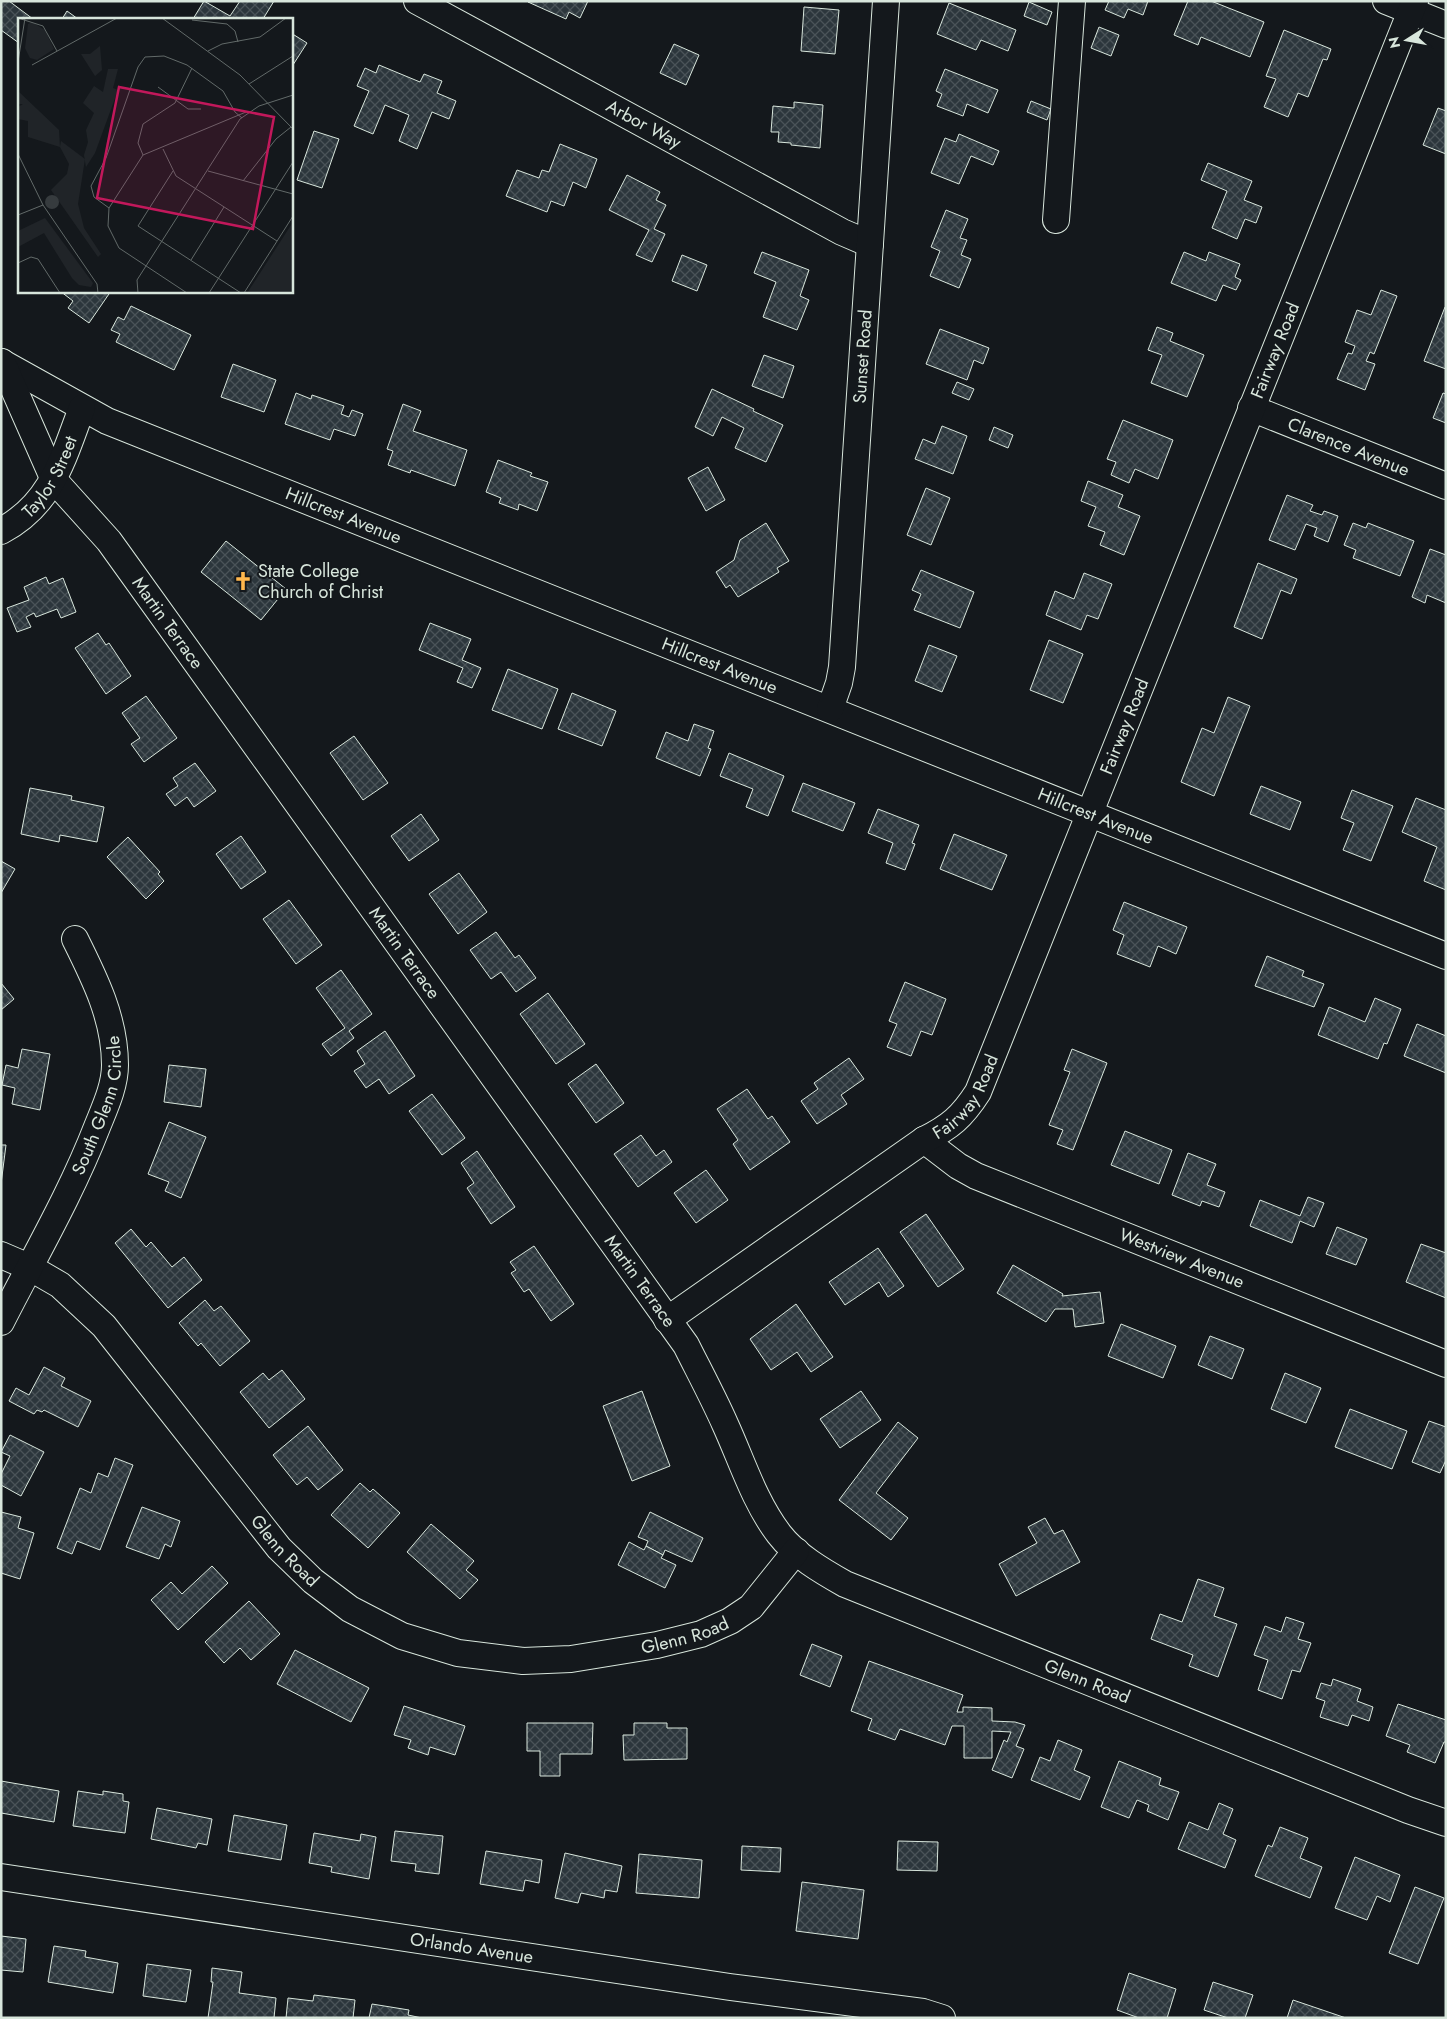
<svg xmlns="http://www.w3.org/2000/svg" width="1447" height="2019" viewBox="0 0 1447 2019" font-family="Jost,sans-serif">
<defs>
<pattern id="building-cross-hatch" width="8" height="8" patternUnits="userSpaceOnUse" patternTransform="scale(1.25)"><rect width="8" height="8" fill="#2c363c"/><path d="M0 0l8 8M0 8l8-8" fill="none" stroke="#4a5358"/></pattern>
</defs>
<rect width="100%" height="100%" fill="#14181c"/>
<!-- building -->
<g fill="url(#building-cross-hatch)" stroke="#d8e6dc">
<polygon points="1,1 9,1 33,19 19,19 19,43 1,30"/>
<polygon points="204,1 230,16 240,1 274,1 263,19 193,19"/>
<polygon points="588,1 580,18 569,12 566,19 528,2"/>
<polygon points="1109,1 1148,1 1143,15 1128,9 1124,18 1105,10"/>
<polygon points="1188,1 1211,1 1264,22 1250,57 1201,37 1198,45 1174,35"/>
<polygon points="1029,2 1052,12 1047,25 1024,16"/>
<polygon points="949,3 1016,30 1008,51 981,40 976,50 937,34"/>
<polygon points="804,7 839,10 835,54 801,51"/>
<polygon points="67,11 78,19 62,19"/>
<polygon points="1099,27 1119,35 1111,56 1091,48"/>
<polygon points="1284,30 1331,49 1327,60 1323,59 1308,97 1298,93 1288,117 1264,107 1276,79 1266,76"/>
<polygon points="291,33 307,43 291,68"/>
<polygon points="674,44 699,55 686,85 660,73"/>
<polygon points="379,65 420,82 424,74 442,81 437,93 456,101 449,119 432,112 417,149 399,141 409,115 385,105 373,134 354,126 369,91 357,86 365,68 376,73"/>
<polygon points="945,69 998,90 988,113 967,104 963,116 937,106 942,94 936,91"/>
<polygon points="1031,101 1051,109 1047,120 1027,112"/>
<polygon points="794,102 823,105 820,148 791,145 791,143 778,142 779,132 771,132 773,106 794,108"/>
<polygon points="1438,108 1446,111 1446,154 1423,145"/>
<polygon points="314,131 339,139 322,188 297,180"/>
<polygon points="959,134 999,151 993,165 971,156 959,184 931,173 945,138 956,142"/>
<polygon points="560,144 597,159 586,188 573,182 564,206 551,201 547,212 506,196 517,170 539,178 542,170 549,172"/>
<polygon points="1208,163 1252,181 1244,200 1262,207 1256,223 1245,219 1237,239 1212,228 1227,191 1201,180"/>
<polygon points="627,175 660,192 656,200 666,205 654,229 665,234 652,262 636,255 649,230 609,210"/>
<polygon points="946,210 968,219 960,238 967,240 961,255 971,259 959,288 930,276 940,251 931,247"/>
<polygon points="762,252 809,270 800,296 809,300 797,330 763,317 776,282 754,273"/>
<polygon points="1184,252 1206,261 1209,252 1240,264 1235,277 1241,280 1236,290 1223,285 1216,301 1171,283"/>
<polygon points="682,255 707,265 697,291 672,281"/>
<polygon points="1381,290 1397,296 1374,354 1370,352 1366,361 1375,364 1365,390 1337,379 1348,353 1352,354 1355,346 1345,342 1357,310 1371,315"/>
<polygon points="60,291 111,291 89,323 68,308 73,301"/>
<polygon points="131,306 191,335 174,370 116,342 120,334 111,330 118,317 124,320"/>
<polygon points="1445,307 1446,307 1446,369 1424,361"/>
<polygon points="1157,327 1173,333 1170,341 1204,355 1187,397 1151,383 1162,355 1148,350"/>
<polygon points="940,329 989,348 983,364 974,360 967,380 926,364"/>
<polygon points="764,355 794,366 783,398 752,386"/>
<polygon points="233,364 276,380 264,412 221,397"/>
<polygon points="957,382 974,389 969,400 952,393"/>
<polygon points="712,389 754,409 753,411 783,425 766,462 735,448 744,428 722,417 713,436 695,427"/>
<polygon points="296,393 311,399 312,395 344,406 341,414 349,417 352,410 363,414 355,436 334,429 330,440 285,424"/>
<polygon points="1443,393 1446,394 1446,423 1433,418"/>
<polygon points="403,404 421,411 413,431 467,450 455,486 411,470 410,473 388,465 393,451 387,449"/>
<polygon points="1123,420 1173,440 1158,479 1135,469 1129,483 1111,475 1116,462 1107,459"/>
<polygon points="942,426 967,436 953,474 915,459 923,439 935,444"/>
<polygon points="994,427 1013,435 1008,448 989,440"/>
<polygon points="498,460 532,473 530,476 548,482 537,511 519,504 518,510 499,503 501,498 486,492"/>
<polygon points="708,467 725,500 706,511 688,478"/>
<polygon points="1088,481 1123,495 1118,507 1140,516 1124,555 1100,545 1105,532 1088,526 1096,507 1081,501"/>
<polygon points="926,488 950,498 931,545 907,535"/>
<polygon points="1287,495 1313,505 1310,511 1322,515 1324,511 1338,516 1328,542 1314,536 1317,528 1306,524 1295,550 1269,540"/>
<polygon points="766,523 789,561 777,568 779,572 738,597 730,585 726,588 716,572 734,560 740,540"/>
<polygon points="1353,523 1366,528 1368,523 1414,541 1400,576 1353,558 1356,550 1344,545"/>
<polygon points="226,541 286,589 261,620 201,572"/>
<polygon points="1430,549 1446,555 1446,603 1427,595 1425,603 1412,597"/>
<polygon points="1258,563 1297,579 1291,594 1281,590 1262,639 1234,627"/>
<polygon points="921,570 974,592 960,628 914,610 921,594 912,590"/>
<polygon points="1084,573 1112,584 1098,619 1087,615 1081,630 1046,615 1055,591 1074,599"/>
<polygon points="46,577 49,584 63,578 76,612 61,618 57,609 36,617 34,613 26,617 31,627 17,632 7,608 29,600 24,587"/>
<polygon points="430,623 471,639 462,660 481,668 472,688 457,682 463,668 419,650"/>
<polygon points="98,633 106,645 109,643 131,676 106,694 75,648"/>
<polygon points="1049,640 1083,654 1063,703 1030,690"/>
<polygon points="929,645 957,656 942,692 915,681"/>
<polygon points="508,669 558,689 542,729 492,710"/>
<polygon points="572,693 616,711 602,746 558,729"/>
<polygon points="146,696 177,738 144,762 131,744 140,738 122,713"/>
<polygon points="1228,697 1250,706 1214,796 1181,782 1202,728 1214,733"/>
<polygon points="694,724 714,731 708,748 711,749 700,776 656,758 666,732 688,741"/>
<polygon points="354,736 388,783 363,800 330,753"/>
<polygon points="729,753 784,776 768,816 746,807 753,789 720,776"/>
<polygon points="195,763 216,791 194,807 187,797 175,806 166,794 178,786 173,778"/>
<polygon points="803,783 855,803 843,831 792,811"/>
<polygon points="1261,786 1301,802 1290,830 1250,814"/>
<polygon points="30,788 72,796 71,800 104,807 97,842 60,835 59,842 21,834"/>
<polygon points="1352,790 1393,806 1371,861 1343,850 1354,823 1341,818"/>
<polygon points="1416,798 1446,810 1446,890 1424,881 1437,847 1402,832"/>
<polygon points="878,809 919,825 912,843 915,844 905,870 886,863 893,843 868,833"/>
<polygon points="421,814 439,840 409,861 391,836"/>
<polygon points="954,834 1007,855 992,890 940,869"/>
<polygon points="241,836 266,872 241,889 216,854"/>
<polygon points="128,837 160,872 158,874 164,881 146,899 107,857"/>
<polygon points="1,861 15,869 1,893"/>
<polygon points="459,873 487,912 458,934 429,894"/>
<polygon points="289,900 322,945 296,964 263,919"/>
<polygon points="1124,902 1187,927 1176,954 1158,946 1150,967 1117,954 1124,935 1113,930"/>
<polygon points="496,932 515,958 519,955 536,978 516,992 501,972 491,979 470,950"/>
<polygon points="1267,956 1304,971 1302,976 1324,984 1314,1007 1255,986"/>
<polygon points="341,970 372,1014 349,1031 354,1038 331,1056 322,1044 345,1028 316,988"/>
<polygon points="905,982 946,999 932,1035 921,1031 911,1056 887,1047 897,1024 889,1021"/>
<polygon points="1,983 14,999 1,1010"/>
<polygon points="548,993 585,1044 556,1064 520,1014"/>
<polygon points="1375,998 1401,1009 1387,1044 1384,1043 1378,1059 1318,1035 1329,1007 1365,1022"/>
<polygon points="1417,1024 1446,1036 1446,1073 1404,1056"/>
<polygon points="385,1031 415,1076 389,1094 379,1079 366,1088 354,1071 365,1064 357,1051"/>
<polygon points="22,1049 50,1054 40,1110 12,1104 15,1088 2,1085 6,1065 18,1068"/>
<polygon points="1072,1049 1107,1063 1073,1150 1057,1144 1063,1130 1049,1125 1070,1072 1064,1070"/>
<polygon points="849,1058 864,1079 841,1095 847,1104 817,1124 801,1101 818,1089 814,1083"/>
<polygon points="596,1064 624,1103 596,1123 568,1084"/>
<polygon points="169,1065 206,1069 201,1107 164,1102"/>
<polygon points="747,1089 768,1119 772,1116 790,1142 750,1170 733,1144 738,1140 717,1109"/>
<polygon points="432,1094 465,1138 442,1155 409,1111"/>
<polygon points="169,1122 206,1137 181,1198 165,1191 169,1182 148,1174"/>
<polygon points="1125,1131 1172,1150 1159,1184 1111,1165"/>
<polygon points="641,1135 656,1156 664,1150 672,1162 638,1187 614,1154"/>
<polygon points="1,1145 6,1145 1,1184"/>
<polygon points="477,1151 515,1207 491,1224 467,1188 474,1183 461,1163"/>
<polygon points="1188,1153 1216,1164 1207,1185 1225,1192 1219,1207 1202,1201 1200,1206 1172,1195"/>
<polygon points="706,1170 728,1200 696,1223 674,1193"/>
<polygon points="1308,1197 1324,1203 1314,1227 1300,1221 1292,1243 1250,1226 1260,1200 1300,1216"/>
<polygon points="926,1214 964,1269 938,1287 900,1232"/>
<polygon points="1337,1227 1367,1239 1356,1265 1326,1254"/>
<polygon points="131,1229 146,1247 151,1242 172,1267 184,1257 202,1280 168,1308 115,1243"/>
<polygon points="1421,1244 1446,1253 1446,1298 1406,1282"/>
<polygon points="534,1246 574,1304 551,1321 529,1289 524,1292 511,1273 516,1270 510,1262"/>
<polygon points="878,1248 904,1286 888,1297 879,1282 845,1305 829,1282"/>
<polygon points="1013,1265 1063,1294 1062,1296 1100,1292 1104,1323 1075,1327 1073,1309 1055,1309 1046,1322 997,1293"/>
<polygon points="205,1300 214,1311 221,1306 250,1341 220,1366 201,1343 198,1346 179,1323"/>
<polygon points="796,1304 833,1357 811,1372 797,1352 771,1370 750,1339"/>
<polygon points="1121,1324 1176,1346 1163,1378 1108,1356"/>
<polygon points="1210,1336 1244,1349 1232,1379 1198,1365"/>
<polygon points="44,1367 65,1378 61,1386 91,1401 78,1427 44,1410 42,1412 37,1410 34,1414 9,1401 16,1388 29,1395"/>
<polygon points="282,1370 305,1399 269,1428 240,1392 263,1373 269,1380"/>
<polygon points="1285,1373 1321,1388 1306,1423 1271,1409"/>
<polygon points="642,1391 670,1466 632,1481 603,1406"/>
<polygon points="861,1391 881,1420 840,1448 820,1419"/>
<polygon points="1350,1409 1407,1431 1392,1469 1335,1447"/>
<polygon points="1429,1421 1446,1427 1446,1460 1440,1473 1412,1462"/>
<polygon points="898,1422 918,1438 876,1493 908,1518 891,1540 839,1500"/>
<polygon points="308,1426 343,1470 318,1490 307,1477 297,1485 273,1455"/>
<polygon points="10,1435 44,1452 21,1496 1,1485 1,1474 10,1456 1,1452"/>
<polygon points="115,1458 133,1465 100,1550 77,1541 72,1554 57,1548 80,1488 91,1493 98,1473 108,1477"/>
<polygon points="360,1483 370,1492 373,1489 400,1513 368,1548 331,1515"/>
<polygon points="142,1507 180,1521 171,1547 165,1544 159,1559 126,1547"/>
<polygon points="1,1512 21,1517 18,1528 34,1533 20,1579 1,1573"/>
<polygon points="650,1512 703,1538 692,1562 665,1550 663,1555 646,1546 648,1541 638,1537"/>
<polygon points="1045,1518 1054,1534 1063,1530 1080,1562 1016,1596 999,1564 1037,1543 1028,1527"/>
<polygon points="431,1524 474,1561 466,1570 478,1580 460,1599 407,1552"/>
<polygon points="629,1542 644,1550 646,1546 663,1555 661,1558 676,1565 665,1588 618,1565"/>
<polygon points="212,1566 228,1583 178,1630 151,1600 171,1582 182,1594"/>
<polygon points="1198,1579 1224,1588 1214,1616 1237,1624 1218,1677 1189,1666 1193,1655 1151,1639 1160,1614 1182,1622"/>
<polygon points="249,1601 280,1634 251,1660 240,1648 224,1663 205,1642"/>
<polygon points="1286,1617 1304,1623 1298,1639 1311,1643 1300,1672 1292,1670 1282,1699 1258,1690 1268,1660 1254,1655 1265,1626 1281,1632"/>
<polygon points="812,1644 842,1656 830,1687 800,1675"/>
<polygon points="295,1650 369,1688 351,1722 277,1684"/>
<polygon points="869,1661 963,1695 957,1712 963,1712 963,1707 992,1708 992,1721 1015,1722 1025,1725 1016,1746 1024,1749 1012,1778 992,1770 1004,1740 1007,1742 1011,1732 992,1731 992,1758 964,1758 964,1726 952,1726 945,1745 900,1729 895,1740 868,1730 872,1719 851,1711"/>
<polygon points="1333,1679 1361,1689 1357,1701 1373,1707 1369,1721 1352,1715 1348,1726 1320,1717 1325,1701 1316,1698 1321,1683 1331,1686"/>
<polygon points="1398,1704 1446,1720 1446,1742 1444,1742 1435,1763 1407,1752 1410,1745 1386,1736"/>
<polygon points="404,1706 465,1726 455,1755 430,1747 428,1755 408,1748 411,1740 394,1735"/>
<polygon points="527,1723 593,1723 592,1754 560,1754 560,1776 540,1776 540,1751 527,1751"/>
<polygon points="634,1723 667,1723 667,1728 687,1728 687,1759 624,1760 623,1735 634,1735"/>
<polygon points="1058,1740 1082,1750 1074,1770 1090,1777 1080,1800 1031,1780 1040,1757 1050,1761"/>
<polygon points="1119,1761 1161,1778 1159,1785 1179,1792 1168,1820 1147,1811 1149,1805 1137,1800 1129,1818 1101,1807"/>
<polygon points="1,1781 59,1791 54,1822 1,1813"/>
<polygon points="78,1791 103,1795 103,1791 123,1794 123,1801 129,1802 125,1833 73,1826"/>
<polygon points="1219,1803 1233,1809 1223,1834 1236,1840 1225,1868 1178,1849 1189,1822 1208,1830"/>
<polygon points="157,1808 212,1819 207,1845 198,1843 196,1848 151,1839"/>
<polygon points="234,1815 287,1825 281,1860 228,1851"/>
<polygon points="1280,1827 1308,1838 1300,1858 1322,1867 1310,1898 1255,1876 1268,1845 1272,1847"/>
<polygon points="395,1831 443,1836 439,1874 415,1871 416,1864 391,1861"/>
<polygon points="314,1833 360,1841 361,1834 376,1837 369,1879 331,1872 332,1867 309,1863"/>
<polygon points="898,1841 938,1842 937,1871 897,1870"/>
<polygon points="742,1846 781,1848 780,1872 741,1870"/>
<polygon points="486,1851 542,1860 539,1883 525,1880 523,1891 480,1884"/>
<polygon points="565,1853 622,1866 617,1892 605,1890 604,1898 581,1893 578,1903 555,1898"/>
<polygon points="639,1854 702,1860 699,1898 636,1893"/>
<polygon points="1355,1857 1400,1875 1390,1902 1377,1896 1367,1920 1335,1908"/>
<polygon points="802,1882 864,1890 858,1939 796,1931"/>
<polygon points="1415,1887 1444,1898 1418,1964 1389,1953"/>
<polygon points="1,1936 26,1939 23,1972 1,1970"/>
<polygon points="54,1946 86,1951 85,1957 118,1963 113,1993 48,1982"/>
<polygon points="147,1964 191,1970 186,2002 143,1996"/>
<polygon points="212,1968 242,1972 239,1993 276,1998 274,2018 208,2018 213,1982 211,1982"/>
<polygon points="1129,1973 1176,1989 1167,2018 1139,2018 1117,2010"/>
<polygon points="1213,1982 1253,1995 1245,2018 1228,2018 1204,2010"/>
<polygon points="314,1995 355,2000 353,2018 286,2018 288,1998 313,2001"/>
<polygon points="1293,2000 1346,2018 1287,2018"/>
<polygon points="372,2004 409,2010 408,2015 422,2018 369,2018"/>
</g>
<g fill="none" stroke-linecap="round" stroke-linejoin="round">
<!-- minor casing -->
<g stroke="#d8e6dc" stroke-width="28">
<g id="minor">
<path id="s1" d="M417,1L842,232L870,244"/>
<polyline points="1386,1 1446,25"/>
<polyline points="1056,220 1072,1"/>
<path id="s2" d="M1,362L107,421L1446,956"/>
<path id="s3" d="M2,362L54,480L109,541L686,1345C699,1371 713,1397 725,1424C742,1461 754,1501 779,1534C796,1556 822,1571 845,1584L1408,1810L1446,1823"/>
<path id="s4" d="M1251,408L1446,486"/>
<path id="s5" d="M1,531C52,504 63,458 82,408"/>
<path id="s6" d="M830,709L839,683L842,667L886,1"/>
<path id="s7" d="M924,1140L958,1166L976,1176L1446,1364"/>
<path id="s8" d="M1,1255L29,1267L60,1285L104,1326L279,1548L313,1581L350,1609L402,1636L458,1653L523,1661L571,1659L657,1645L701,1634L730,1621L751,1607L796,1551"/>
<path id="s9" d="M667,1320L924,1140C950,1127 962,1117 978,1092L1415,1"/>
<path id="s10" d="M1,1322C34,1257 71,1194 97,1127C105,1107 115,1086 115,1065C115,1019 95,979 75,939"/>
<path id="s11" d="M1,1877L730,1987L923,2012L942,2018"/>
</g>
</g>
<!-- minor -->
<use href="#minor" stroke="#14181c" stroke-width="26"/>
</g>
<!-- icons -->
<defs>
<g id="church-bare" transform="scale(1.5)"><path d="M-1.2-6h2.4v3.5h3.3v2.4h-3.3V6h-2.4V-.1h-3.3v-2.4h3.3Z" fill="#ffb74d" stroke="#14181c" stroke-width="2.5" paint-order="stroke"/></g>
</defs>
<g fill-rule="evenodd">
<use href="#church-bare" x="243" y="581"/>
</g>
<g text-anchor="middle" stroke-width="4" stroke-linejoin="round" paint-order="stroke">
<!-- street labels -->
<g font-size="18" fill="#d8e6dc" stroke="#14181c">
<text dy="6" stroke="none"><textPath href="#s1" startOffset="258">Arbor Way</textPath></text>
<text dy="6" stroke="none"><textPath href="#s9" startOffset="1186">Fairway Road</textPath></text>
<text dy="6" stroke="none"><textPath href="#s6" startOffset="355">Sunset Road</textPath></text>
<text dy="6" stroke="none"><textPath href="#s4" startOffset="105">Clarence Avenue</textPath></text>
<text dy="6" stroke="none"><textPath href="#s5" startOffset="75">Taylor Street</textPath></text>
<text dy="6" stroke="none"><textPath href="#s2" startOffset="376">Hillcrest Avenue</textPath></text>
<text dy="6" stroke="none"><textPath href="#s3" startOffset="312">Martin Terrace</textPath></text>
<text dy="6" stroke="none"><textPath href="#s2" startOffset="781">Hillcrest Avenue</textPath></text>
<text dy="6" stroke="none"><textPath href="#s9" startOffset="781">Fairway Road</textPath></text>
<text dy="6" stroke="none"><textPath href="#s2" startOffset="1186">Hillcrest Avenue</textPath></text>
<text dy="6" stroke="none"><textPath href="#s3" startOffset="718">Martin Terrace</textPath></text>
<text dy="6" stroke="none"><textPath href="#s9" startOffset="376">Fairway Road</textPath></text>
<text dy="6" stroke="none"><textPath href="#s10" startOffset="239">South Glenn Circle</textPath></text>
<text dy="6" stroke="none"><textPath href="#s7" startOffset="285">Westview Avenue</textPath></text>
<text dy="6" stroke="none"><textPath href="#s3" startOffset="1122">Martin Terrace</textPath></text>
<text dy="6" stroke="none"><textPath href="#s8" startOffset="415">Glenn Road</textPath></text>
<text dy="6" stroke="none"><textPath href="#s8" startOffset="850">Glenn Road</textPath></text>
<text dy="6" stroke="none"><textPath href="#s3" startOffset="1756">Glenn Road</textPath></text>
<text dy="6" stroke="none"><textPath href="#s11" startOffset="476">Orlando Avenue</textPath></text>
</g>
<!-- poi labels -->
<g font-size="18" fill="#d8e6dc" stroke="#14181c" text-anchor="start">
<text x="258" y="577">State College<tspan x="258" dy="21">Church of Christ</tspan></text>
</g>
</g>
<!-- overview -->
<g transform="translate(18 18)">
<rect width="275" height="275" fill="#14181c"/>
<path d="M14,4L27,12L36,31L19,42L12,40L7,30L10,6ZM43,123L67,141L60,186L66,210L83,236L80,239L33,172L49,156L51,146L42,129ZM275,204V275H229L235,266Z" fill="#202428"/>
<path d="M82,28L84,52L77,58L63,36H72ZM90,51H100L95,70L100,72L77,135L68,149L66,137L70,124L68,112L76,95L65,85L76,68L85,74ZM0,73L41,112L42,129L10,119V103L0,101V89L5,86H0ZM27,200L75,265L73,269L61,267L54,260L26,215L0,229V213Z" fill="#202428"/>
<path d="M27 184a7 7 0 1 1 14 0a7 7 0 1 1-14 0Z" fill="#363b3e"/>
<path fill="none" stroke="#626a69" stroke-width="1" d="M0,0L25,8L39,33M144,0L222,57L275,111M174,2L209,6L217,13L220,24M190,33L204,26L242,19L268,0M0,44L7,0M14,47L99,0M231,66L275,38M140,69L170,91H183M145,131L158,158L259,223M0,136L25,187L79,266L80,275M125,137L120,125L125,106L157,85L174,50M155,153L120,208L223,275M190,153L275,176M225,163L258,121L273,109M91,190L76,179L73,168L88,140L120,49L127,39L146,38L169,47L205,73L217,94L224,100M0,197L25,187M173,242L206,189M0,245L13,239L20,241L42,275M120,275L119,262L222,101L241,88L275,77M169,275L101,230L90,208L91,190L125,137L228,94M191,275L275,144M226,275L275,198"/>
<path fill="#c2185b" fill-opacity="0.15" stroke="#c2185b" stroke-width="2.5" d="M101,69L256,99L235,211L79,180Z"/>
<rect width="275" height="275" fill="none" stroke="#d8e6dc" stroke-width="2.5"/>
</g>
<!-- border -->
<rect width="1447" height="2019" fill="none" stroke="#d8e6dc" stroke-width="5"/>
<!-- north arrow -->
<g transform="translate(1407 40) rotate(259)" stroke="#14181c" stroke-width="4" paint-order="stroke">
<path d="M0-4L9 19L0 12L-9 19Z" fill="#d8e6dc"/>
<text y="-8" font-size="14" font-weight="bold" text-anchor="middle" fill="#d8e6dc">N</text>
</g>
</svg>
